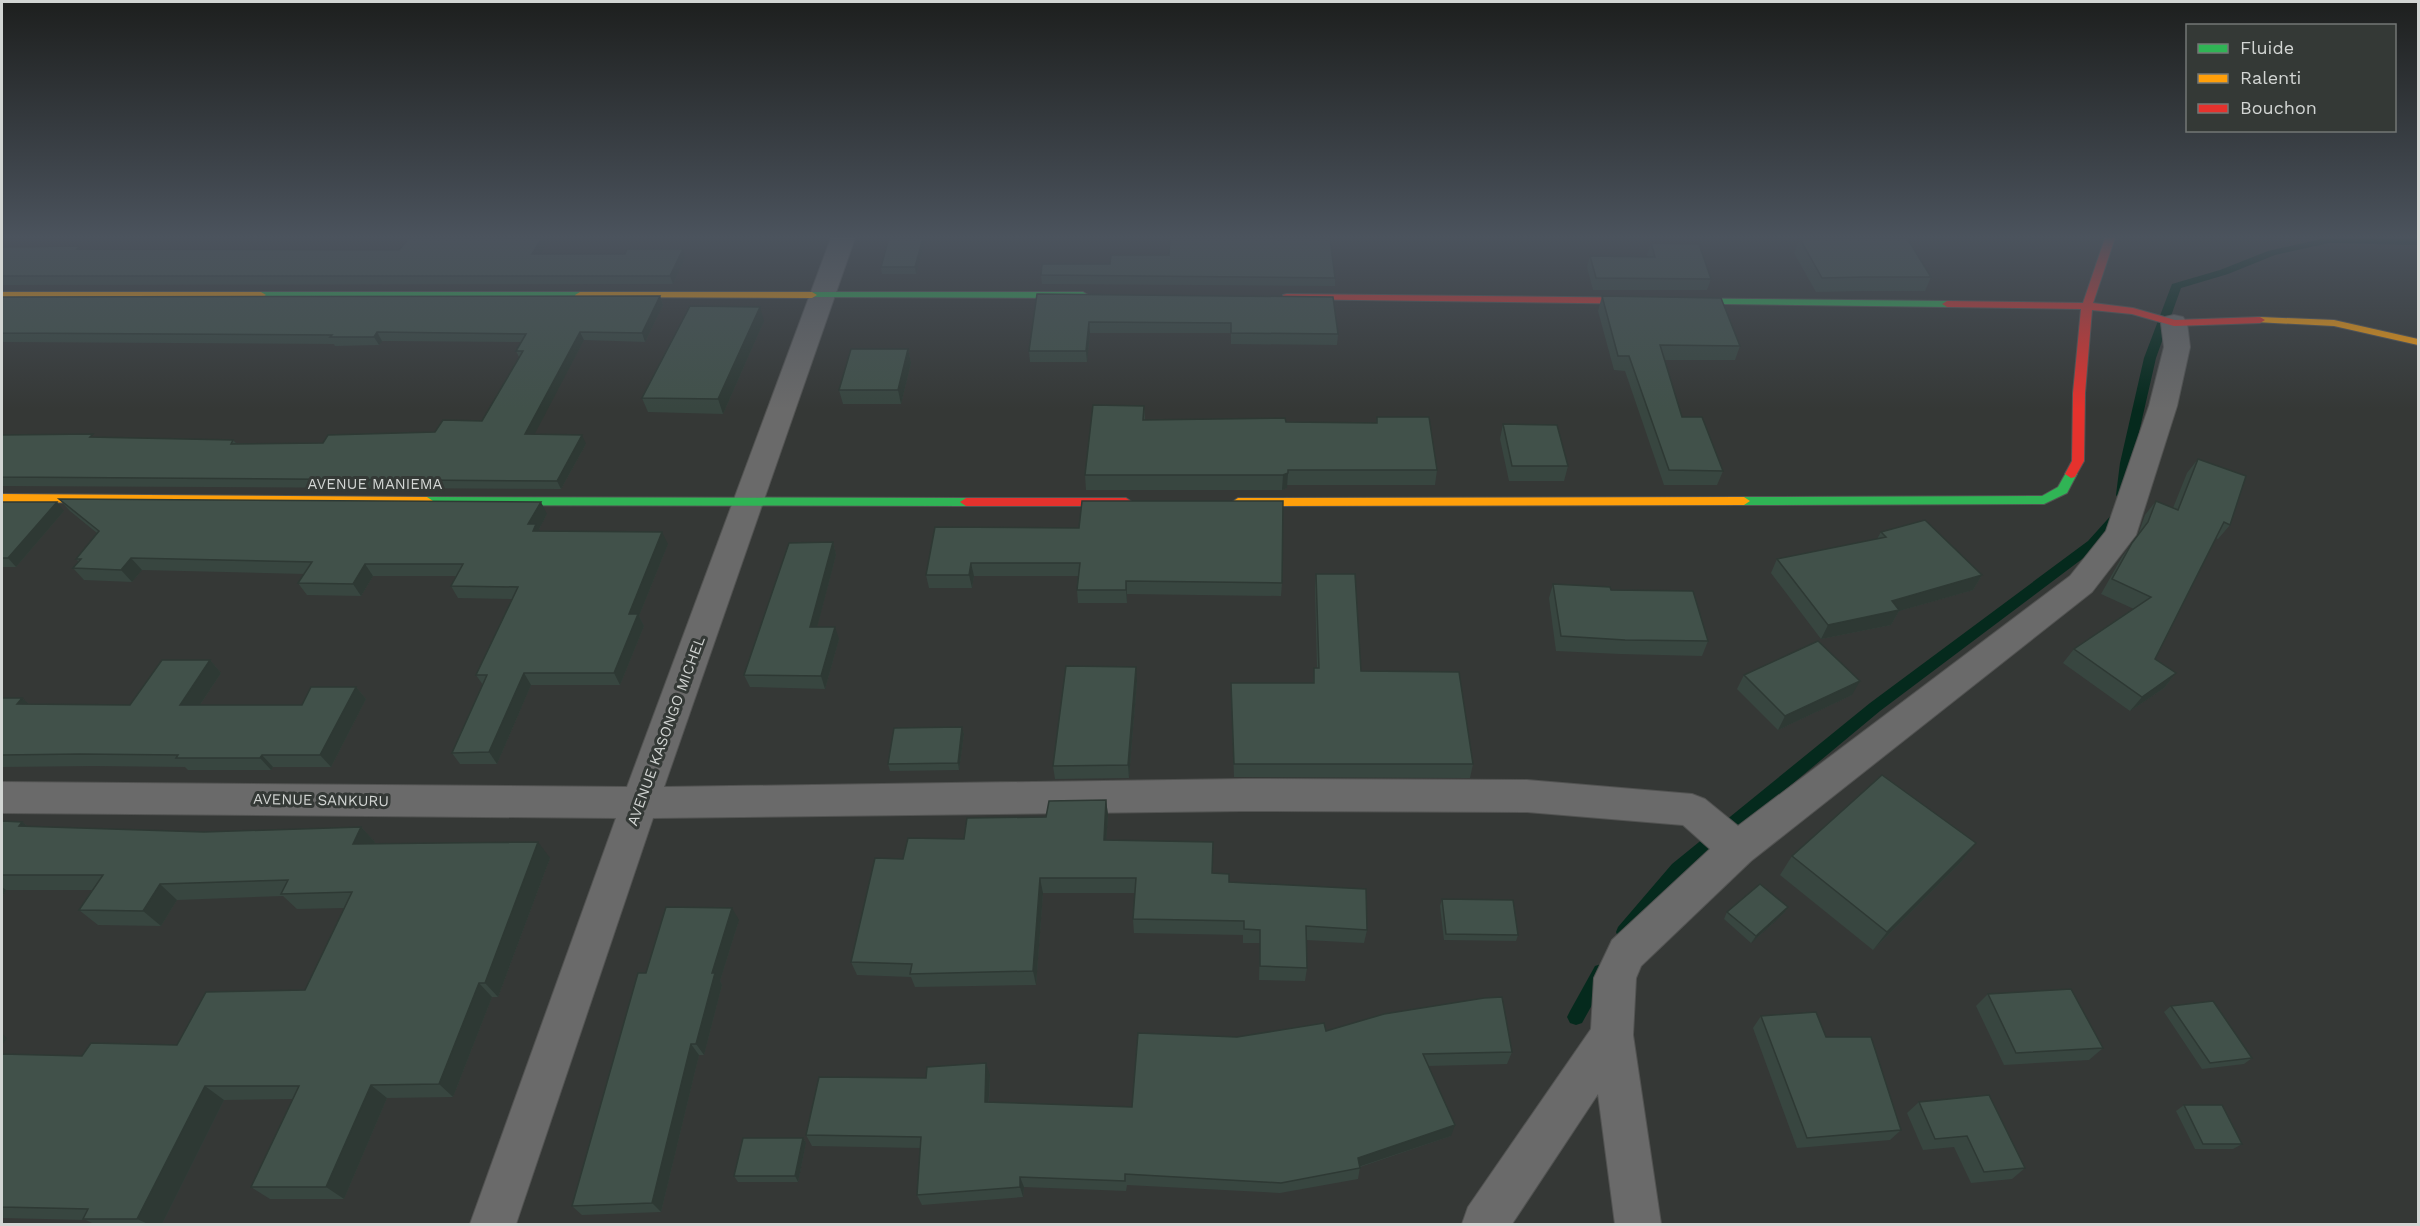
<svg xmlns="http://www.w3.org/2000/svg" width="2420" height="1226" viewBox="0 0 2420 1226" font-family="'Work Sans',sans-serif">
<rect width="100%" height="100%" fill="#353836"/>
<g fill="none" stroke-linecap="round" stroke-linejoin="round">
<!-- stream -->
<g fill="#052a1d" fill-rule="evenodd">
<polygon points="2325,238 2418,239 2418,245 2329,243 2275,255 2228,274 2181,288 2156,358 2132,463 2128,495 2126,498 2118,498 2116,495 2120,463 2144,358 2172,284 2220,270 2268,251"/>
<polygon points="2119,510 2125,514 2098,547 1880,711 1684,874 1630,937 1624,939 1618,937 1616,932 1618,927 1672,864 1870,703 2088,541 2115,511"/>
<polygon points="1601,964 1607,966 1609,972 1607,978 1582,1023 1576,1025 1570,1023 1567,1017 1570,1011 1595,966"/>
</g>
<!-- street casing -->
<g stroke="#525352" stroke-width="2">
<polygon id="street" points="831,238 855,238 664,787 1242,779 1527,780 1692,794 1705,799 1738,826 2070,576 2106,531 2149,406 2164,347 2161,323 2165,317 2174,315 2183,317 2187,323 2190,347 2177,406 2136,535 2092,592 1751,861 1641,966 1636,978 1633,1035 1661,1224 1615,1224 1598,1094 1512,1224 1462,1224 1468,1207 1591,1029 1594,978 1612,940 1710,849 1683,825 1527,812 1242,811 653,818 516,1224 470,1224 616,818 2,813 2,782 627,787"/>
</g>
<!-- fast casing -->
<g stroke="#525352" stroke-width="2">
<g id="fast">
<polygon points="261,292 580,292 585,295 580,298 257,297 257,293"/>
<polygon points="812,292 1083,292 1088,295 1083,298 808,297 807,295"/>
<polygon points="1652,298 1947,301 1952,304 1947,307 1648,303 1648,299"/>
<polygon points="2071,470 2077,474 2067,493 2044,504 1744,505 1738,501 1744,497 2042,496 2058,487 2067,471"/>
<polygon points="427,497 966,498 972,502 966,506 427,505 421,501"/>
</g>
</g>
<!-- slow casing -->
<g stroke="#525352" stroke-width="2">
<g id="slow">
<polygon points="2,292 261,292 266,295 261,298 2,298"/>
<polygon points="580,292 812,292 817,295 812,298 576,297 575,295"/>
<polygon points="2260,317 2334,320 2418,339 2418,345 2334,326 2256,322 2256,318"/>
<polygon points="2,494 427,497 433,501 427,505 2,502"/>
<polygon points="1744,497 1750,501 1744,505 1238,506 1232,502 1238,498"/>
</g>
</g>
<!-- jam casing -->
<g stroke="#525352" stroke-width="2">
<g id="jam">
<polygon points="2105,238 2115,238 2093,303 2133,308 2175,320 2260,317 2265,320 2260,323 2174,326 2132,314 2092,310 2085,393 2084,461 2075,477 2071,478 2065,474 2072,461 2073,393 2081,309 1947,307 1942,304 1947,301 2083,303"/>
<polygon points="1287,294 1652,298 1657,301 1652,304 1283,299 1283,295"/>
<polygon points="966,498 1126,498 1132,502 1126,506 966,506 960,502"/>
</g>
</g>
<!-- street -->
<use href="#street" fill="#6a6a6a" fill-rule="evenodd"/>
<!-- fast -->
<use href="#fast" fill="#30b455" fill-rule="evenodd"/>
<!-- slow -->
<use href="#slow" fill="#ff9f0a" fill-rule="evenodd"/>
<!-- jam -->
<use href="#jam" fill="#e5322d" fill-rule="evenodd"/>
</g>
<!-- wall -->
<g fill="#384640">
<polygon points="409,238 551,238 541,254 685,258 673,284 2,285 2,247 82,249 399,250"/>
<polygon points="889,238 926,238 916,274 882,274 881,267"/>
<polygon points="1800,239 1931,277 1925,291 1859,291 1816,292 1794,253"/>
<polygon points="1651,243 1711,279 1707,290 1593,290 1587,267 1590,256 1648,257 1647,255"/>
<polygon points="1110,264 1335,278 1335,286 1042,284 1041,275"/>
<polygon points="1037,294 1338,334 1337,345 1231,344 1231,333 1090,333 1087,362 1030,362 1029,351"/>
<polygon points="660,296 663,305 645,342 584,340 534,434 586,444 561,489 2,486 2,435 233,440 236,443 323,443 435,432 482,421 519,357 516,351 521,342 382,341 379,345 335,346 334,344 2,342 2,297"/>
<polygon points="1602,296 1740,346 1735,360 1664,360 1682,417 1723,471 1717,485 1664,485 1625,371 1614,370 1598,311"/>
<polygon points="764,321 723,414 648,412 642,398"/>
<polygon points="908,349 911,363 901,404 843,404 839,390"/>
<polygon points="1144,406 1145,420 1376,423 1377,417 1437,470 1435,485 1287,485 1287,488 1282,490 1086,490 1085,475"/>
<polygon points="1503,424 1568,466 1564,481 1509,481 1500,439"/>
<polygon points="2198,459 2230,525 2218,539 2216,538 2155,659 2176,673 2164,688 2130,711 2063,663 2074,649 2134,609 2101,594 2122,557 2138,535 2145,515 2156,501 2173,508 2187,473"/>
<polygon points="59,499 547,514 539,529 539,531 668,544 639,616 644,626 620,685 531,685 497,764 460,764 452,753 483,685 476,675 513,599 458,598 451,586 456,576 373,576 361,596 307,595 298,583 305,574 142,570 132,582 84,580 73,568 79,562 76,559 97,533 70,511"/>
<polygon points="2,502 64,511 16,567 2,567"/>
<polygon points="935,527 1282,583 1281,596 1127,594 1127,603 1078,603 1077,590 1078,576 974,576 972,588 929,588 926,575"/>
<polygon points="1881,532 1982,575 1973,590 1899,611 1891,625 1821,639 1771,573 1777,559 1877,539"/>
<polygon points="833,542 836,555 817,627 839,639 825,689 750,687 744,675"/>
<polygon points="1316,574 1361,671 1473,764 1470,778 1234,777 1231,683 1313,683 1314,668 1317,668 1315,588"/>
<polygon points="1553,584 1611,590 1708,641 1702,656 1620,654 1556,651 1549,598"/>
<polygon points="210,660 221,673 200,705 302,705 356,687 366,699 331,767 273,767 271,770 188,770 185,767 94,766 2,767 2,698 22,698 29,704 130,705"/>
<polygon points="1744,675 1852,695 1778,730 1737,689"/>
<polygon points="1137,681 1129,778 1055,779 1053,766"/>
<polygon points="962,727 964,734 959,770 890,771 888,764"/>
<polygon points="1106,800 1108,815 1106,840 1213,873 1229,882 1367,930 1364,943 1306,940 1307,968 1305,981 1259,980 1260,943 1243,943 1243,935 1134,933 1133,919 1135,893 1043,893 1036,985 915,987 911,977 857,975 851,962 903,859 964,839"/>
<polygon points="2,821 22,822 29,827 204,832 361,827 375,842 374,844 550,858 498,997 492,997 453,1097 387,1098 344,1199 270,1199 251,1187 293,1099 224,1100 162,1224 94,1224 86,1220 2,1218 2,1054 82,1056 177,1045 305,990 344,908 297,909 283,896 177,900 161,926 98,925 79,910 92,890 6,890 2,897"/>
<polygon points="1976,843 1961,862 1873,950 1780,875 1792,856"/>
<polygon points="1442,899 1518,935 1516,941 1444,940 1440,906"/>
<polygon points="1788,907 1784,913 1751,943 1724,919 1727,912"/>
<polygon points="739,920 720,981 722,985 704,1055 699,1055 661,1212 582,1215 572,1206"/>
<polygon points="1988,994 2103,1048 2089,1060 2004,1065 1976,1006"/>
<polygon points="2171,1006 2252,1058 2244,1064 2202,1069 2164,1012"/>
<polygon points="1761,1016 1826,1037 1901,1130 1890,1140 1797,1148 1753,1028"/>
<polygon points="1326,1031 1512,1052 1507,1064 1428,1066 1451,1136 1360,1167 1358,1179 1280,1193 1127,1185 1126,1191 1024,1187 1023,1197 922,1205 917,1195 920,1148 812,1146 806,1135 926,1078 990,1075 989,1102 1132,1107 1237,1037"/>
<polygon points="1919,1102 2025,1168 2012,1179 1971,1183 1954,1147 1923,1150 1907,1113"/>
<polygon points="2184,1105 2242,1144 2233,1149 2195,1149 2176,1111"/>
<polygon points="803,1138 806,1143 798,1182 738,1182 734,1176"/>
</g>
<!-- shaded-wall -->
<g fill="#2e3934">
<polygon points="542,238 551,238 535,263 532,254"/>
<polygon points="923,238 926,238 916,274 915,267"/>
<polygon points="683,249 685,258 673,284 670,276"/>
<polygon points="660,296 663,305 645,342 642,333"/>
<polygon points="760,307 764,321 723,414 718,399"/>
<polygon points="1089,322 1090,333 1087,362 1086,351"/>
<polygon points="377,332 382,341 379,345 374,337"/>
<polygon points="580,332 584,340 530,443 525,434"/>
<polygon points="908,349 911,363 901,404 898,390"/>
<polygon points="582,435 586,444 561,489 557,481"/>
<polygon points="1288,473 1287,488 1282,490 1283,475"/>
<polygon points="57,502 64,511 16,567 8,558"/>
<polygon points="541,502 547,514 539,529 542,536 539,543 528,524"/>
<polygon points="662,532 668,544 639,616 644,626 620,685 614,673 629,614"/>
<polygon points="833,542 836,555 814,639 810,627"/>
<polygon points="131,558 142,570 132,582 121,570"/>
<polygon points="971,563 974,576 972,588 969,575"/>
<polygon points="365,564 373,576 361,596 353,584"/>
<polygon points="1982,575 1973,590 1899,611 1891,625 1821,639 1828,625 1892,601"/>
<polygon points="1126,581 1127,594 1127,603 1126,590"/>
<polygon points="835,627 839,639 825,689 821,676"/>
<polygon points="210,660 221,673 192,717 180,705"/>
<polygon points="1136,667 1137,681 1129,778 1128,765"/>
<polygon points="524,673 531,685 497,764 489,752"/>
<polygon points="2176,673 2164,688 2130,711 2142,697"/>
<polygon points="1860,681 1852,695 1778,730 1785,716"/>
<polygon points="356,687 366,699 331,767 320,755"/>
<polygon points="22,698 36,710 17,704"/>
<polygon points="962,727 964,734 959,770 958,763"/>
<polygon points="262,755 273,767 271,770 260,758"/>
<polygon points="1106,800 1108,815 1105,855 1104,840"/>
<polygon points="22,822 42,837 19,826"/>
<polygon points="361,827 375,842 367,860 353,844"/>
<polygon points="538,842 550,858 498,997 485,983"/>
<polygon points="1976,843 1961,862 1873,950 1887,932"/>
<polygon points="1040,878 1043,893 1036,985 1033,971"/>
<polygon points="160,884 177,900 161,926 143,911"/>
<polygon points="2,887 6,890 2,897"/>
<polygon points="1788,907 1784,913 1751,943 1756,936"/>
<polygon points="732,908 739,920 720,981 722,985 704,1055 696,1044 712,973"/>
<polygon points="479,983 492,997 453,1097 439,1084"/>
<polygon points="2,1034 7,1038 2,1045"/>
<polygon points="691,1044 699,1055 661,1212 652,1203"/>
<polygon points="986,1063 990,1075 988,1113 985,1102"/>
<polygon points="371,1085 387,1098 344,1199 326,1187"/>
<polygon points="205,1086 224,1100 162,1224 148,1224 137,1219"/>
<polygon points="1455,1125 1451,1136 1355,1168 1358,1158"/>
<polygon points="803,1138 806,1143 798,1182 795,1176"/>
<polygon points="1020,1177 1024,1187 1023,1197 1020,1187"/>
</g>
<!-- building -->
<g fill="#41514a" stroke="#2e3934" stroke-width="1.5">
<polygon points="409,238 542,238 532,254 625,254 627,249 683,249 670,276 2,276 2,247 80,246 77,249 399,250"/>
<polygon points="889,238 923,238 915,267 881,267"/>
<polygon points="1170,238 1330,238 1335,278 1041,275 1042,264 1110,264 1111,255 1169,255"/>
<polygon points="1907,238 1931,277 1865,277 1822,278 1800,239"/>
<polygon points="1651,243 1699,244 1711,279 1596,278 1590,256 1655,257"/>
<polygon points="1037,294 1333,297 1338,334 1231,333 1231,323 1089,322 1086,351 1029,351"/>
<polygon points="660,296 642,333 580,332 525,434 582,435 557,481 2,477 2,435 93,434 90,437 233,440 231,444 323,443 328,435 435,432 443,420 482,421 523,351 516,351 526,334 377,332 374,337 330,337 332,335 2,333 2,297"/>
<polygon points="1602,296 1721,298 1740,346 1660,345 1682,417 1702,417 1723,471 1669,470 1629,356 1618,356"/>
<polygon points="690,306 760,307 718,399 642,398"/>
<polygon points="851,349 908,349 898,390 839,390"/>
<polygon points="1093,405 1144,406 1143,420 1285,418 1286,422 1377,423 1377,417 1429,417 1437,470 1288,470 1288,473 1283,475 1085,475"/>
<polygon points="1503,424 1557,425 1568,466 1512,466"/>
<polygon points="2198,459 2246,476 2230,525 2224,522 2155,659 2176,673 2142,697 2074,649 2151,597 2112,579 2132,543 2148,522 2156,501 2178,510"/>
<polygon points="59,499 541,502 528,524 536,524 533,531 662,532 629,614 638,614 614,673 524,673 489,752 452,753 487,675 476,675 518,587 451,586 463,564 365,564 353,584 298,583 312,562 131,558 121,570 73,568 81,559 76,559 99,531"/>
<polygon points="1082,501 1283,501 1282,583 1126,581 1126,590 1077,590 1080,563 971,563 969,575 926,575 935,527 1079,528"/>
<polygon points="2,502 57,502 8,558 2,558"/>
<polygon points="1925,520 1982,575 1892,601 1899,610 1828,625 1777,559 1886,537 1881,532"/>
<polygon points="833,542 810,627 835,627 821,676 744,675 789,543"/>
<polygon points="1316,574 1355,574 1361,671 1459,672 1473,764 1234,764 1231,683 1314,683 1314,668 1319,668"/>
<polygon points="1553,584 1610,587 1611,590 1693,591 1708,641 1625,640 1561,636"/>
<polygon points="1818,641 1860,681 1785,716 1744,675"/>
<polygon points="162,660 210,660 180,705 302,705 311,687 356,687 320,755 262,755 260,758 176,758 178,755 80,754 2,755 2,698 22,698 17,704 130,705"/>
<polygon points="1066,666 1136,667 1128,765 1053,766"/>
<polygon points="962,727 958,763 888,764 894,728"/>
<polygon points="1882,775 1976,843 1887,932 1792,856"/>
<polygon points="1106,800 1104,840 1213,842 1212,873 1229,874 1229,882 1366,889 1367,930 1306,926 1307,968 1260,966 1260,930 1244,929 1244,921 1133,919 1136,878 1040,878 1033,971 910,974 912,964 851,962 875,858 903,859 908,838 964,839 967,818 1046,817 1049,801"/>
<polygon points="2,821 22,822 19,826 204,832 361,827 353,844 538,842 485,983 479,983 439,1084 371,1085 326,1187 251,1187 299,1086 205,1086 137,1219 83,1219 88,1209 2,1207 2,1054 82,1056 91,1043 177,1045 206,992 305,990 352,892 281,894 288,880 160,884 143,911 79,910 103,875 2,875"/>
<polygon points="1760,884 1788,907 1756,936 1727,912"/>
<polygon points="1442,899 1513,900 1518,935 1446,934"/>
<polygon points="666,907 732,908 712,973 715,973 696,1044 691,1044 652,1203 572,1206 638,973 646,973"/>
<polygon points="2071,989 2103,1048 2016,1053 1988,994"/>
<polygon points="1502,997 1512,1052 1423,1054 1455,1125 1358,1158 1360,1168 1281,1183 1125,1174 1125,1181 1020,1177 1020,1187 917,1195 921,1137 806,1135 819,1077 926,1078 927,1067 986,1063 985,1102 1132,1107 1138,1033 1237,1037 1324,1023 1326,1031 1384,1014 1484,998"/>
<polygon points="2213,1001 2252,1058 2210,1063 2171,1006"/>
<polygon points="1816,1012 1826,1037 1871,1037 1901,1130 1807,1138 1761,1016"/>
<polygon points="1989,1095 2025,1168 1984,1172 1967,1136 1935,1139 1919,1102"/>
<polygon points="2184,1105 2222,1105 2242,1144 2203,1144"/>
<polygon points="743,1138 803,1138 795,1176 734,1176"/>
</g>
<!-- sky -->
<linearGradient id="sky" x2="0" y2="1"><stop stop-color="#1d1f1e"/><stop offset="0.58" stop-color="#4b535d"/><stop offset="1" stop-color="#4b535d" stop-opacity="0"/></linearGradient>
<rect width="2420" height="409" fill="url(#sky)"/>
<g text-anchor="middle" stroke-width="6" stroke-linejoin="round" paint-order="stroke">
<!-- street labels -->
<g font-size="15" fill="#d2d5d3" stroke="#343936">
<text x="375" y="489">AVENUE MANIEMA</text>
<text transform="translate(666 731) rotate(-70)" y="5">AVENUE KASONGO MICHEL</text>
<text transform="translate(321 800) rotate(1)" y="5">AVENUE SANKURU</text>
</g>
</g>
<!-- border -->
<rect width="2420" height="1226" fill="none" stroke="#d2d5d3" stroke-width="6"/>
<!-- legend -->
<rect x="2186" y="24" width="210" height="108" fill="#343936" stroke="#737775" stroke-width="1.5"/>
<rect x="2198" y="44" width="30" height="9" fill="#30b455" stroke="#737775" stroke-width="1.5"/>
<text x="2240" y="54" font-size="18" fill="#d2d5d3">Fluide</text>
<rect x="2198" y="74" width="30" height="9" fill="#ff9f0a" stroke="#737775" stroke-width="1.5"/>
<text x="2240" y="84" font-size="18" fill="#d2d5d3">Ralenti</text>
<rect x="2198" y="104" width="30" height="9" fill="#e5322d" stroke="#737775" stroke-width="1.5"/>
<text x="2240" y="114" font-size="18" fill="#d2d5d3">Bouchon</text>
</svg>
